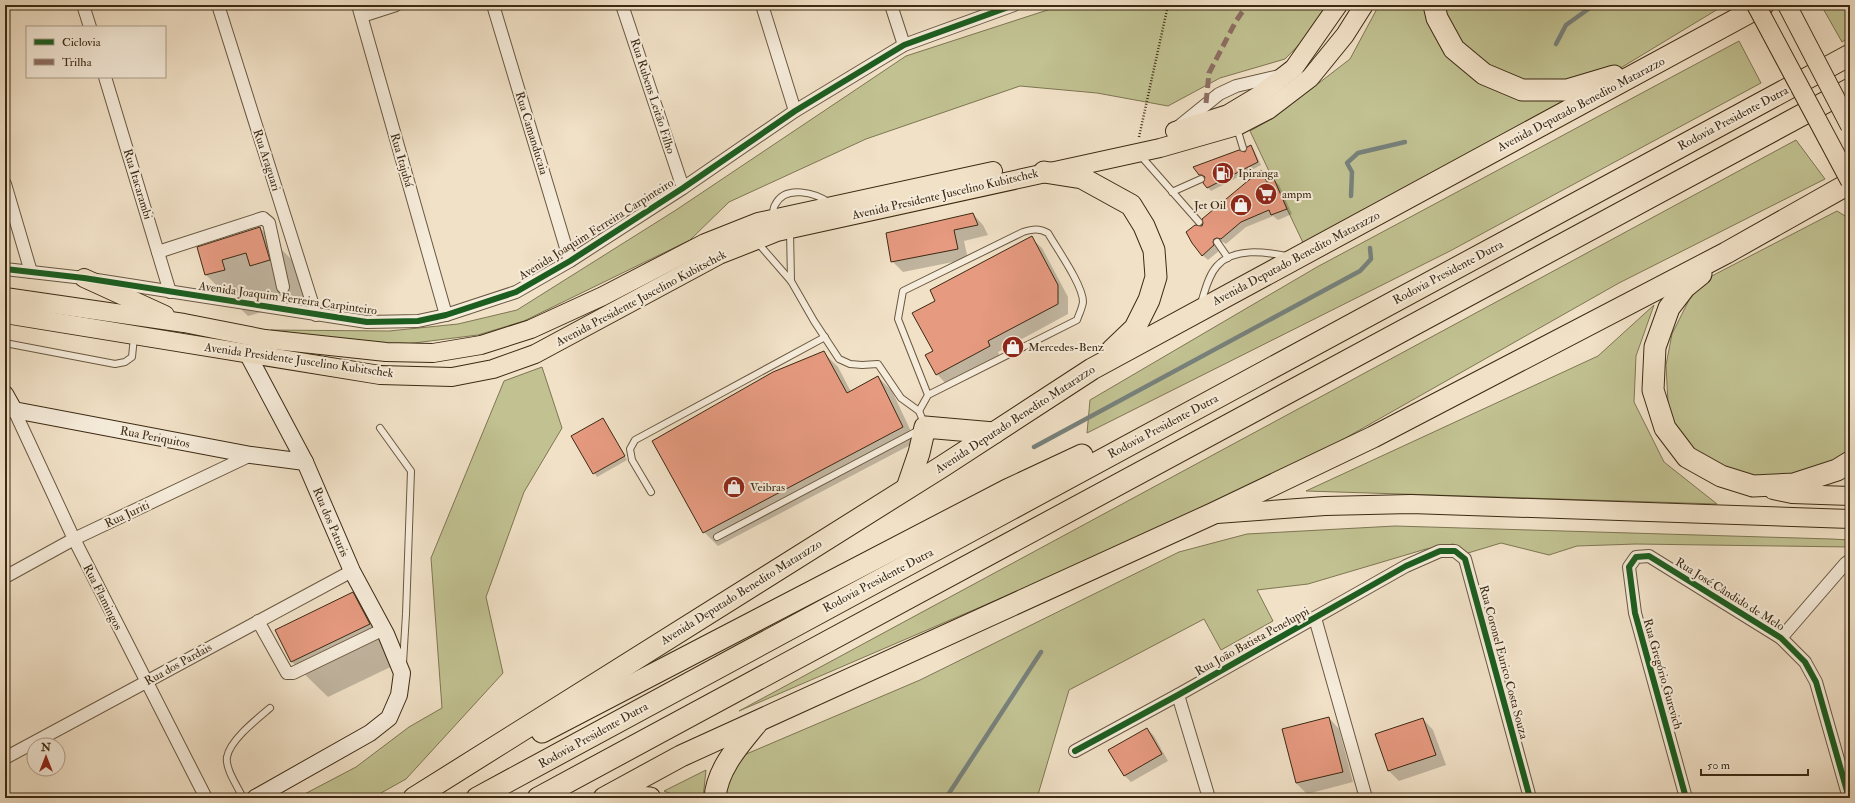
<svg xmlns="http://www.w3.org/2000/svg" width="1855" height="803" viewBox="0 0 1855 803" font-family="'IM FELL Double Pica',serif">
<rect width="100%" height="100%" fill="#f1e1c7"/>
<filter id="stains"><feTurbulence type="fractalNoise" baseFrequency=".005" numOctaves="4"/><feColorMatrix values="0 0 0 0 .2 0 0 0 0 .09 0 0 0 0 .02 0 0 0 .5 -.17"/></filter>
<radialGradient id="worn" r=".72"><stop offset=".6" stop-color="#630" stop-opacity="0"/><stop offset="1" stop-color="#630" stop-opacity=".3"/></radialGradient>
<!-- green -->
<g fill="#c1c191" stroke="#7e7652">
<polygon points="1063,5 1330,5 1319,24 1285,59 1220,78 1168,106 1097,93 1020,86 866,139 729,202 690,240 524,321 478,335 390,346 271,330 389,331 458,324 517,310 676,210 906,56"/>
<polygon points="1379,5 1722,5 1723,6 1533,121 1306,249 1250,131 1275,117 1350,59"/>
<polygon points="1821,5 1850,5 1850,37 1842,42"/>
<polygon points="1739,41 1761,83 1450,251 1087,433 1090,400 1317,267"/>
<polygon points="1796,140 1825,179 1619,283 1259,487 739,711"/>
<polygon points="1837,211 1850,219 1850,458 1822,472 1747,479 1692,451 1678,433 1668,403 1666,365 1672,334 1689,300 1706,279"/>
<polygon points="1654,305 1636,356 1634,402 1664,462 1717,504 1306,491 1598,356"/>
<polygon points="542,367 562,428 524,492 486,597 503,673 406,779 372,798 297,798 356,767 409,727 442,708 431,558 504,381"/>
<polygon points="1395,526 1831,539 1850,540 1850,547 1636,544 1577,546 1549,555 1501,543 1468,553 1453,544 1426,549 1308,584 1257,590 1273,621 1221,650 1204,619 1069,690 1037,798 720,798 737,758 920,680 1179,552 1247,534"/>
<polygon points="706,770 703,798 681,798 664,791"/>
</g>
<!-- shadow -->
<g fill="#0003">
<polygon points="1251,146 1254,150 1261,165 1211,191 1204,183 1206,177 1203,178 1199,175 1245,153"/>
<polygon points="1261,171 1267,176 1269,182 1274,180 1279,185 1292,214 1278,220 1273,216 1246,227 1226,244 1223,242 1219,244 1218,248 1219,251 1208,260 1202,255 1202,227"/>
<polygon points="973,214 983,225 988,235 964,241 968,259 903,272 892,261"/>
<polygon points="260,228 301,269 310,302 292,307 281,296 263,301 266,311 248,316 206,275 199,248"/>
<polygon points="1031,238 1042,248 1068,297 1068,314 998,352 1000,357 947,385 937,374 934,352 937,301"/>
<polygon points="823,352 838,367 851,392 878,377 892,391 916,442 718,546 704,532"/>
<polygon points="603,419 627,460 597,477 572,437"/>
<polygon points="352,593 388,629 405,660 328,697 292,662 277,630"/>
<polygon points="1329,718 1339,729 1353,782 1307,794 1296,783 1283,729"/>
<polygon points="1423,719 1433,730 1446,765 1399,781 1389,771"/>
<polygon points="1147,729 1154,736 1168,761 1131,782 1124,775"/>
</g>
<g fill="none" stroke-linecap="round" stroke-linejoin="round">
<!-- stream -->
<g stroke="#77817b" stroke-width="4.5">
<polyline points="1556,44 1566,25 1594,5"/>
<polyline points="1351,196 1352,172 1347,163 1358,153 1405,142"/>
<polyline points="1034,447 1360,271 1371,259 1370,248"/>
<polyline points="946,798 1041,652"/>
</g>
</g>
<!-- building -->
<g fill="#e69a80" stroke="#3c2a13">
<polygon points="1251,145 1258,162 1207,188 1203,183 1205,177 1202,175 1199,175 1193,167 1239,150 1245,152 1247,147"/>
<polygon points="1261,170 1267,182 1274,179 1287,209 1271,215 1269,210 1241,222 1221,239 1217,238 1214,239 1213,242 1214,245 1202,256 1192,243 1186,232 1195,225 1202,226 1203,223 1202,219"/>
<polygon points="973,213 978,225 954,230 958,249 891,262 886,233"/>
<polygon points="260,227 270,260 250,266 246,253 222,260 225,270 205,275 197,247"/>
<polygon points="1032,236 1058,285 1058,304 988,341 990,346 936,375 925,355 933,351 912,313 935,301 930,290"/>
<polygon points="824,351 847,393 878,376 903,427 703,533 652,441 773,372"/>
<polygon points="603,418 625,456 593,474 571,436"/>
<polygon points="353,592 370,624 291,662 275,630"/>
<polygon points="1329,717 1343,772 1296,783 1282,729"/>
<polygon points="1423,718 1436,755 1388,771 1375,734"/>
<polygon points="1147,728 1162,754 1124,776 1108,750"/>
</g>
<g fill="none" stroke-linecap="round" stroke-linejoin="round">
<!-- lane casing -->
<g stroke="#695840" stroke-width="8">
<g id="lane">
<polyline points="1237,128 1243,148"/>
<polyline points="1140,155 1199,222"/>
<polyline points="1172,192 1201,179"/>
<path d="M772,217C773,214 773,208 775,205C785,184 816,193 830,203"/>
<polyline points="790,230 791,281"/>
<polyline points="757,242 791,281 814,321 839,359 850,364 862,365 878,364 901,398 919,411 924,423"/>
<polyline points="1217,242 1228,258"/>
<path d="M1201,303C1205,291 1208,276 1217,266C1234,247 1265,252 1287,256"/>
<polyline points="5,343 115,364 125,362 132,357 134,337"/>
<path d="M919,411L928,395L1077,320C1079,314 1082,309 1083,302C1083,285 1057,249 1048,233C1039,228 1033,229 1023,232L903,291L898,319L928,395"/>
<polyline points="380,428 411,471 406,614 403,663"/>
<polyline points="651,492 632,460 630,449 635,440 825,337"/>
<polyline points="717,537 919,430"/>
<path d="M243,798C238,787 225,769 227,757C230,740 257,719 270,708"/>
</g>
</g>
<!-- street casing -->
<g stroke="#695840" stroke-width="14">
<g id="street">
<polyline points="83,5 90,27"/>
<polyline points="218,5 316,315"/>
<polyline points="358,5 446,315"/>
<polyline points="493,5 570,261"/>
<polyline points="622,5 683,188"/>
<polyline points="762,5 795,111"/>
<polyline points="891,5 904,45"/>
<polyline points="362,16 396,5"/>
<polyline points="105,77 170,292"/>
<polyline points="1177,128 1219,94 1236,86 1279,76"/>
<polyline points="5,184 31,272"/>
<polyline points="158,252 263,218 269,223 283,287"/>
<polyline points="5,269 84,278 367,322 418,321 446,315 516,292 570,261 683,188 795,111 904,45 1014,5"/>
<polyline points="8,409 14,410 74,539 206,798"/>
<polyline points="5,577 74,539 251,455"/>
<polyline points="1315,618 1366,798"/>
<polyline points="258,621 287,673 293,673 384,629"/>
<polyline points="1781,638 1845,564 1850,560"/>
<polyline points="1178,695 1209,798"/>
<polyline points="1075,751 1178,695 1406,566 1440,551 1455,551 1465,559 1530,798"/>
<polyline points="5,758 352,571"/>
<polyline points="1686,798 1635,613 1629,567 1636,557 1649,556 1781,638 1805,662 1816,682 1849,798"/>
</g>
</g>
<!-- secondary casing -->
<g stroke="#3c2a13" stroke-width="18">
<g id="secondary">
<polyline points="247,353 305,462 352,571 386,634 402,673 399,695 389,718 370,733 255,798"/>
<polyline points="5,394 14,410 251,455 305,462"/>
</g>
</g>
<!-- primary casing -->
<g stroke="#3c2a13" stroke-width="20">
<g id="primary">
<polyline points="1175,131 1228,114 1258,96 1294,68 1338,5"/>
<polyline points="84,278 165,315"/>
<polyline points="5,297 184,323 265,339 386,352 433,353 481,345 531,329 603,296 705,243 758,222 993,171"/>
<polyline points="5,314 380,375 452,377 493,369 535,354 719,255 777,232 1160,148 1237,126 1268,110 1310,78 1345,35 1364,5"/>
<polyline points="1773,490 1792,494 1850,496"/>
<polyline points="1217,514 1325,506 1411,504 1850,519"/>
</g>
</g>
<!-- highway casing -->
<g stroke="#3c2a13" stroke-width="23">
<g id="highway">
<polyline points="1434,5 1437,18 1454,49 1484,74 1522,90 1567,90 1614,76"/>
<polyline points="1044,172 1082,178 1131,205 1144,226 1154,250 1156,277 1149,300 1135,328 1112,350"/>
<polyline points="1701,274 1685,287 1669,308 1655,347 1653,390 1665,428 1687,457 1721,476 1753,486 1794,484 1837,470 1850,462"/>
<polyline points="907,488 919,453 925,427 994,433"/>
<polyline points="542,732 1007,490 1082,455"/>
<polyline points="610,795 650,798"/>
<polyline points="414,798 943,466 1092,369 1763,5"/>
<polyline points="477,798 1850,55"/>
<polyline points="538,798 1850,89"/>
<polyline points="604,798 681,756 1212,514 1373,437 1726,253 1850,183"/>
<path d="M715,798C717,769 739,745 757,723"/>
</g>
</g>
<!-- path -->
<polyline stroke="#3c2a13" stroke-width="2.5" stroke-dasharray="1 2" stroke-linecap="butt" points="1139,137 1168,5"/>
<!-- lane -->
<use href="#lane" stroke="#f6ecdb" stroke-width="6"/>
<!-- street -->
<use href="#street" stroke="#f6ecdb" stroke-width="12"/>
<!-- secondary -->
<use href="#secondary" stroke="#f6ecdb" stroke-width="16"/>
<!-- primary -->
<use href="#primary" stroke="#f1e1c7" stroke-width="18"/>
<!-- highway -->
<use href="#highway" stroke="#f1e1c7" stroke-width="21"/>
<!-- primary-bridge casing -->
<g stroke="#3c2a13" stroke-width="20" stroke-linecap="butt">
<g id="primary-bridge">
<polyline points="1756,5 1850,181"/>
<polyline points="1787,5 1850,126"/>
</g>
</g>
<!-- primary-bridge -->
<use href="#primary-bridge" stroke="#f1e1c7" stroke-width="18"/>
<!-- quiet -->
<polyline stroke="#8d6e63" stroke-width="5" stroke-dasharray="10 5" stroke-linecap="butt" points="1206,103 1209,73 1236,21 1247,5"/>
<!-- cycleway casing -->
<g stroke="#f6ecdb" stroke-width="8">
<g id="cycleway">
<polyline points="5,269 84,278 367,322 418,321 446,315 516,292 570,261 683,188 795,111 904,45 1014,5"/>
<polyline points="1075,751 1178,695 1406,566 1440,551 1455,551 1465,559 1530,798"/>
<polyline points="1686,798 1635,613 1629,567 1636,557 1649,556 1781,638 1805,662 1816,682 1849,798"/>
</g>
</g>
<!-- cycleway -->
<use href="#cycleway" stroke="#1b5e20" stroke-width="6"/>
</g>
<!-- icons -->
<defs>
<g id="fuel-disc" transform="scale(1.15)"><circle r="9.5" fill="#8f2418" stroke="#f6ecdb"/><path d="M-5.5-6h7V0h2V4h1.3V-2.5L3-4.5l.8-.8L6-3V5H2.5V1h-1V6h-7ZM-4.2-4.7v3.2H.2V-4.7Z" fill="#fff"/></g>
<g id="supermarket-disc" transform="scale(1.15)"><circle r="9.5" fill="#8f2418" stroke="#f6ecdb"/><path d="M-6-5.5h2.5l.6 2H6L4.5 2H-2.5L-4.4-4H-6ZM-1.5 3.2a1.3 1.3 0 1 0 .1 0ZM3 3.2a1.3 1.3 0 1 0 .1 0Z" fill="#fff"/></g>
<g id="shop-disc" transform="scale(1.15)"><circle r="9.5" fill="#8f2418" stroke="#f6ecdb"/><path d="M-5-2.5h2.3a2.7 3.5 0 0 1 5.4 0H5L5.5 6h-11ZM-1.5-2.5h3a1.5 2.3 0 0 0-3 0Z" fill="#fff"/></g>
</defs>
<g fill-rule="evenodd">
<use href="#fuel-disc" x="1223" y="173"/>
<use href="#supermarket-disc" x="1266" y="194"/>
<use href="#shop-disc" x="1241" y="205"/>
<use href="#shop-disc" x="1013" y="347"/>
<use href="#shop-disc" x="734" y="487"/>
</g>
<g text-anchor="middle" stroke-width="4" stroke-linejoin="round" paint-order="stroke">
<!-- street labels -->
<g font-size="12" fill="#3c2a13" stroke="#f6ecdb">
<text transform="translate(653 96) rotate(72)" y="4">Rua Rubens Leitão Filho</text>
<text transform="translate(1581 104) rotate(-28)" y="4">Avenida Deputado Benedito Matarazzo</text>
<text transform="translate(1733 118) rotate(-28)" y="4">Rodovia Presidente Dutra</text>
<text transform="translate(532 133) rotate(73)" y="4">Rua Camanducaia</text>
<text transform="translate(267 160) rotate(72)" y="4">Rua Araguari</text>
<text transform="translate(402 160) rotate(74)" y="4">Rua Itajubá</text>
<text transform="translate(138 184) rotate(73)" y="4">Rua Itacarambi</text>
<text transform="translate(945 194) rotate(-13)" y="4">Avenida Presidente Juscelino Kubitschek</text>
<text transform="translate(596 229) rotate(-32)" y="4">Avenida Joaquim Ferreira Carpinteiro</text>
<text transform="translate(1296 258) rotate(-28)" y="4">Avenida Deputado Benedito Matarazzo</text>
<text transform="translate(1448 272) rotate(-28)" y="4">Rodovia Presidente Dutra</text>
<text transform="translate(288 298) rotate(8)" y="4">Avenida Joaquim Ferreira Carpinteiro</text>
<text transform="translate(641 298) rotate(-28)" y="4">Avenida Presidente Juscelino Kubitschek</text>
<text transform="translate(299 360) rotate(8)" y="4">Avenida Presidente Juscelino Kubitschek</text>
<text transform="translate(1015 419) rotate(-33)" y="4">Avenida Deputado Benedito Matarazzo</text>
<text transform="translate(1163 426) rotate(-28)" y="4">Rodovia Presidente Dutra</text>
<text transform="translate(155 437) rotate(11)" y="4">Rua Periquitos</text>
<text transform="translate(127 514) rotate(-25)" y="4">Rua Juriti</text>
<text transform="translate(331 522) rotate(67)" y="4">Rua dos Paturis</text>
<text transform="translate(878 580) rotate(-28)" y="4">Rodovia Presidente Dutra</text>
<text transform="translate(741 592) rotate(-32)" y="4">Avenida Deputado Benedito Matarazzo</text>
<text transform="translate(1730 594) rotate(32)" y="4">Rua José Cândido de Melo</text>
<text transform="translate(103 597) rotate(63)" y="4">Rua Flamingos</text>
<text transform="translate(1252 641) rotate(-29)" y="4">Rua João Batista Peneluppi</text>
<text transform="translate(1504 662) rotate(75)" y="4">Rua Coronel Eurico Costa Souza</text>
<text transform="translate(178 664) rotate(-29)" y="4">Rua dos Pardais</text>
<text transform="translate(1663 674) rotate(74)" y="4">Rua Gregório Gurevich</text>
<text transform="translate(593 735) rotate(-29)" y="4">Rodovia Presidente Dutra</text>
</g>
<!-- poi labels -->
<g font-size="12" fill="#3c2a13" stroke="#f6ecdb" text-anchor="start">
<text x="1238" y="177">Ipiranga</text>
<text x="1282" y="198">ampm</text>
<text x="1226" y="209" text-anchor="end">Jet Oil</text>
<text x="1028" y="351">Mercedes-Benz</text>
<text x="750" y="491">Veibras</text>
</g>
</g>
<!-- margin -->
<rect width="1855" height="803" fill="none" stroke="#f1e1c7" stroke-width="20"/>
<rect x="6" y="6" width="1843" height="791" fill="none" stroke="#3c2a13" stroke-width="2"/>
<rect x="10" y="10" width="1835" height="783" fill="none" stroke="#3c2a13"/>
<!-- legend -->
<rect x="26" y="26" width="140" height="52" fill="#f6ecdb" stroke="#ac9e8b"/>
<rect x="34" y="39" width="20" height="6" fill="#1b5e20" stroke="#ac9e8b"/>
<text x="62" y="46" font-size="12" fill="#3c2a13">Ciclovia</text>
<rect x="34" y="59" width="20" height="6" fill="#8d6e63" stroke="#ac9e8b"/>
<text x="62" y="66" font-size="12" fill="#3c2a13">Trilha</text>
<!-- north arrow -->
<g transform="translate(46 757)"><circle r="19" fill="#f6ecdb" stroke="#ac9e8b"/>
<path d="M0-3L7 15L0 10L-7 15Z" fill="#8f2418"/>
<text y="-6" font-size="11" font-weight="bold" text-anchor="middle" fill="#3c2a13">N</text>
</g>
<!-- scale -->
<path d="M1701 769v6h107v-6" fill="none" stroke="#3c2a13" stroke-width="2"/>
<text x="1707" y="769" font-size="12" fill="#3c2a13" stroke="#f6ecdb" stroke-width="3" paint-order="stroke">50 m</text>
<rect width="100%" height="100%" filter="url(#stains)"/>
<rect width="100%" height="100%" fill="url(#worn)"/>
</svg>
